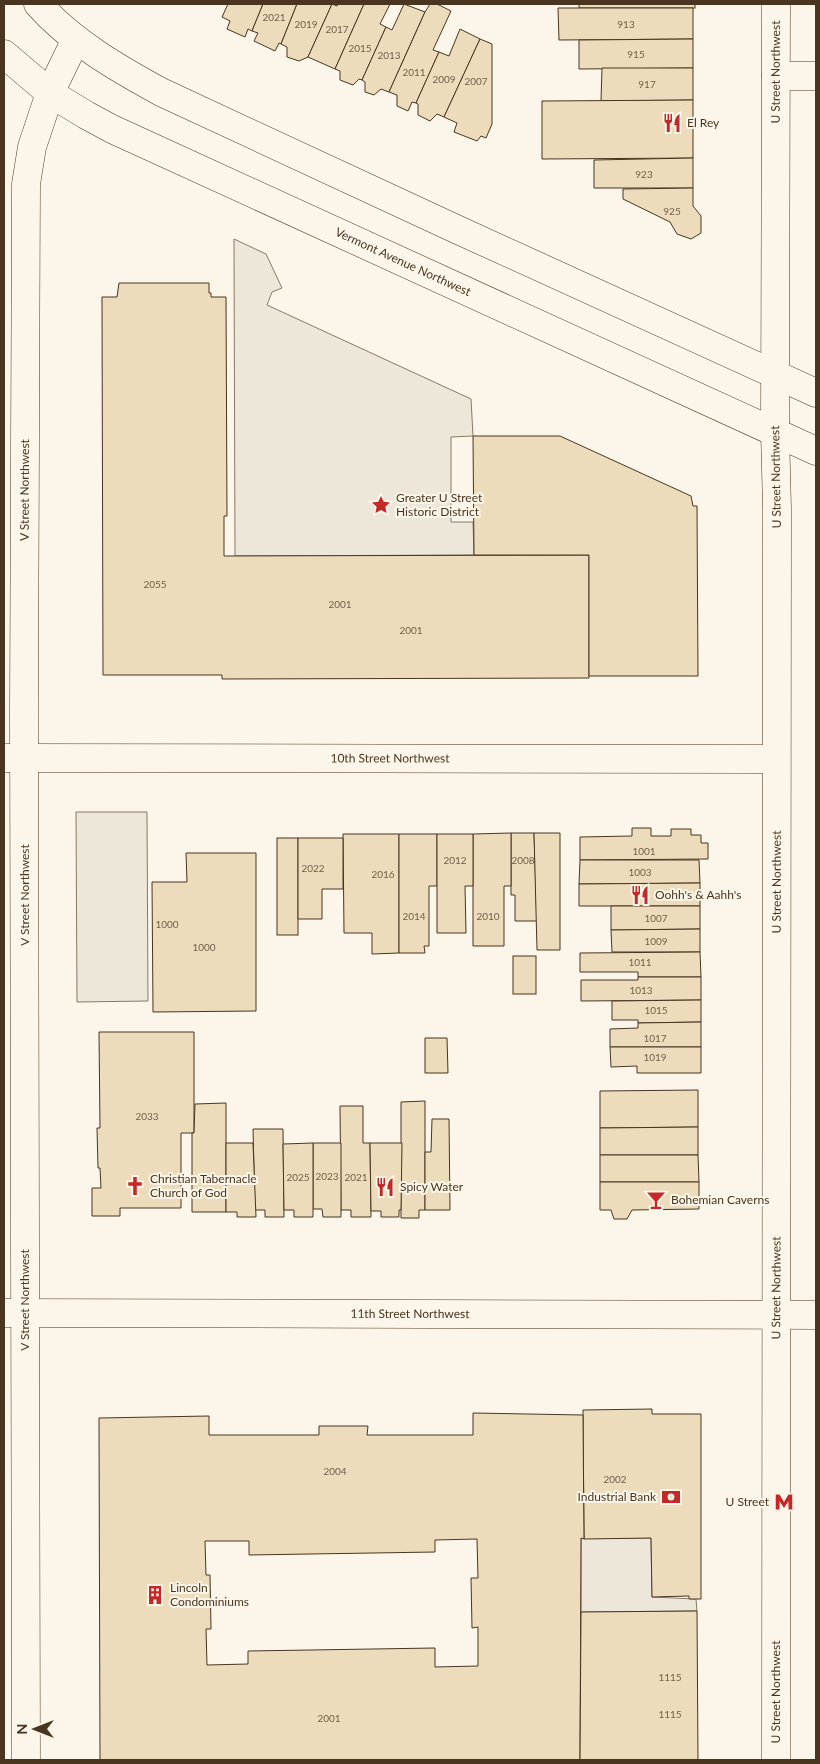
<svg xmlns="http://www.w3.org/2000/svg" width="820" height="1764" viewBox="0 0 820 1764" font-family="Lato,sans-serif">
<rect width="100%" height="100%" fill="#fbf6e9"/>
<!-- parking -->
<g fill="#ede7d9" stroke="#887966">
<polygon points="234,239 266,254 282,288 272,292 267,305 471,399 473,436 451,437 451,522 473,522 474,555 235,556"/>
<polygon points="76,812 147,812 148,1001 77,1002"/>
<polygon points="581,1538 651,1538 652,1597 696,1599 697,1611 581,1612"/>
</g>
<!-- building -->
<g fill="#ecdcbc" stroke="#4a3520" fill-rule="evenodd">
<polygon points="228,4 263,4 252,31 248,29 245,37 227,29 230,21 222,17"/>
<polygon points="263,4 297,4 281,44 279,43 275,51 254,41 258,33 252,31"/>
<polygon points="297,4 332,4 308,57 299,61 287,57 287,47 281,44"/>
<polygon points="332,4 337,6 338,4 364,4 335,69 308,57"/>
<polygon points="364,4 390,4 380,24 386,27 362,80 359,79 353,85 340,80 340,71 335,69"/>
<polygon points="404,4 425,12 389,92 381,89 374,95 365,92 365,82 362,80 386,27 392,30"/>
<polygon points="430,4 437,4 451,11 433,50 439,52 416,103 412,102 408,111 397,106 397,95 389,92 425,12"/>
<rect x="579" y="4" width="116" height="4"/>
<polygon points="558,8 693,8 693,39 559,40"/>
<polygon points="460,29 480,39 444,117 437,114 430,121 418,115 418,104 416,103 439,52 449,56"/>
<polygon points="480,39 492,44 492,124 486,138 481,136 477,141 454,132 457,123 444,117"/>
<polygon points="693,39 693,68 579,69 579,40"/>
<polygon points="602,68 693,68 693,100 601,101"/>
<polygon points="693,100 693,158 542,159 542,101"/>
<polygon points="693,158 693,188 594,188 594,160"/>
<polygon points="693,188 693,206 701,216 701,233 691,239 677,234 670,222 623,199 623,189"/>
<polygon points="119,283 209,283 209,293 211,293 211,297 226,297 227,516 224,516 224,556 589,555 589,678 222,679 222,675 103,675 102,297 117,297"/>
<polygon points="473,436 560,436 691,496 693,506 697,506 698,676 589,676 589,555 474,555"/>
<polygon points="632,828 651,828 651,836 671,836 671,829 691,829 691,835 701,835 701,843 708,843 708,859 580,860 580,837 632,836"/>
<polygon points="511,833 534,833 537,921 515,921 515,895 511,895"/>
<polygon points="511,833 511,886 504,886 504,946 473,946 473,834"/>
<polygon points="534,833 560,833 560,950 537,950"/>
<polygon points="343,834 399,834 399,953 372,954 372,933 344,933"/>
<polygon points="399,834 437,834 437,886 429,886 429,946 424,946 425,953 399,953"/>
<polygon points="437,834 473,834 473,886 465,886 466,933 437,933"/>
<rect x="277" y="838" width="21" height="97"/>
<polygon points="298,838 343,838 343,889 322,889 322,919 298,919"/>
<polygon points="186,853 256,853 256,1011 153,1012 152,882 187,882"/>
<polygon points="580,860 699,860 700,883 579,884"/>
<polygon points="700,883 700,906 579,906 579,884"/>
<polygon points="611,906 700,906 700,929 611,930"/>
<polygon points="700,929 700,952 612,952 611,930"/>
<polygon points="700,952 701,977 638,977 638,972 580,972 580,953"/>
<rect x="513" y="956" width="23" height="38"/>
<polygon points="638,977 701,977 701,1000 581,1001 581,980 638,980"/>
<polygon points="701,1000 701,1022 638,1023 638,1020 612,1020 612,1001"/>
<polygon points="701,1022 701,1047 610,1047 610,1029 638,1028 638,1023"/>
<polygon points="99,1032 194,1032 194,1133 181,1133 181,1208 120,1208 120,1216 92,1216 92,1188 101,1188 100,1168 98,1168 97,1128 100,1128"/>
<polygon points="425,1038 447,1038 448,1073 425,1073"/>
<polygon points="610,1047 701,1047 701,1073 637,1073 637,1066 611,1067"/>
<polygon points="698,1090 698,1127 600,1128 600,1091"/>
<polygon points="425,1101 425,1210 419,1210 419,1218 401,1218 401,1102"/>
<polygon points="226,1103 226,1212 192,1212 192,1133 194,1133 195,1104"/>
<polygon points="340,1106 363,1106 363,1143 370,1143 371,1217 351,1217 351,1210 341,1210"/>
<polygon points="432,1119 449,1119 450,1210 425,1210 425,1152 431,1152"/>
<polygon points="698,1127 698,1155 600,1155 600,1128"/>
<polygon points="253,1129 283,1129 284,1217 265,1217 265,1210 255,1210"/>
<polygon points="226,1143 253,1143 256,1217 237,1217 237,1212 226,1212"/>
<polygon points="313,1143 341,1143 341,1217 323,1217 322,1209 313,1209"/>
<polygon points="313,1143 313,1217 294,1217 294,1210 284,1210 283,1144"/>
<polygon points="370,1143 402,1143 401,1210 399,1210 399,1217 381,1217 381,1211 371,1211"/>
<polygon points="600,1155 698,1155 699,1182 600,1182"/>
<polygon points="600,1182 699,1182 699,1209 632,1210 627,1219 614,1219 611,1210 600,1210"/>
<polygon points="652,1409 652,1414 701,1414 701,1599 689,1599 689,1596 652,1597 651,1538 584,1539 583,1410"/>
<path d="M473,1413L583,1415L584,1539L581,1538L580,1760H100L99,1418L209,1416V1435H319V1426H368L367,1435H473ZM477,1539L478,1578H471L472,1628L478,1627V1666L435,1667V1648L248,1651V1664L207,1665L206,1629H211L210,1575H206L205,1541H249V1555L435,1552V1540Z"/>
<polygon points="697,1611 698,1760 580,1760 581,1612"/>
</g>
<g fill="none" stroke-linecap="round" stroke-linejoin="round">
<!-- street casing -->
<g stroke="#4a3520" stroke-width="29">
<g id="street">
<polyline points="776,76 816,76"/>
<path id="s1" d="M4,758L776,759"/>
</g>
</g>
<!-- secondary casing -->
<g stroke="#4a3520" stroke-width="29">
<g id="secondary">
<path d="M38,4C72,42 117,68 161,92L456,229L816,393"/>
<path id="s2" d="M4,54L50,93L86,115L112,129L816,451"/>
<path id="s3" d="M4,1313L816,1315"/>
<path id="s4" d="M26,1760L24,711L26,184L32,147L50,93L76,39"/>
</g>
</g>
<!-- primary casing -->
<g stroke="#4a3520" stroke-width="29">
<g id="primary">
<path id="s5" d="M776,1760L777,508L775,432L776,4"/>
</g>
</g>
<!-- street -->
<use href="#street" stroke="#fbf6e9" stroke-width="28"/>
<!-- secondary -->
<use href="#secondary" stroke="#fbf6e9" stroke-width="28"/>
<!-- primary -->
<use href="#primary" stroke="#fbf6e9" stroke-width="28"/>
</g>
<!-- icons -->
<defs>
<g id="restaurant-bare" transform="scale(1.5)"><path d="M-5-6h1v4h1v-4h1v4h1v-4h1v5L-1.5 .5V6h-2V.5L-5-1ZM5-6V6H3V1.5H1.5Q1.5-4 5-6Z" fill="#c62828" stroke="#fbf6e9" stroke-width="2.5" paint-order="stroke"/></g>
<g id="sight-bare" transform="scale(1.5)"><path d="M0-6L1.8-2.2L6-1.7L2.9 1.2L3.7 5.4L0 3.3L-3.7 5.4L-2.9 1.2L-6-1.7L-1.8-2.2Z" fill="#c62828" stroke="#fbf6e9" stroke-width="2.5" paint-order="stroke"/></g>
<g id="church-bare" transform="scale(1.5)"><path d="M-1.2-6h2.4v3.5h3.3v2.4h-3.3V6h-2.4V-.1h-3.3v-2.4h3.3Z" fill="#c62828" stroke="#fbf6e9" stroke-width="2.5" paint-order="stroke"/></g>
<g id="bar-bare" transform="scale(1.5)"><path d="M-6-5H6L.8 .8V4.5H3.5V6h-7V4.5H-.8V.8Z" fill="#c62828" stroke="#fbf6e9" stroke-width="2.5" paint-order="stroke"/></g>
<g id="bank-bare" transform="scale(1.5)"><path d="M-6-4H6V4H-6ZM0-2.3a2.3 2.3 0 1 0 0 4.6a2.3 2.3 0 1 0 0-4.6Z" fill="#c62828" stroke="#fbf6e9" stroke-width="2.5" paint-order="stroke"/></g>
<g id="metro-bare" transform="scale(1.5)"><path d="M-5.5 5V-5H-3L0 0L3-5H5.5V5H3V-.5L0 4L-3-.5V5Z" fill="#c62828" stroke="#fbf6e9" stroke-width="2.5" paint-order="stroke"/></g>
<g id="building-bare" transform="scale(1.5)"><path d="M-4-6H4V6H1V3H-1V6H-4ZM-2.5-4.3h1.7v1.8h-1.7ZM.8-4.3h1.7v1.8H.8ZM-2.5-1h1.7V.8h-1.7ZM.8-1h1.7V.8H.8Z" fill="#c62828" stroke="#fbf6e9" stroke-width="2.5" paint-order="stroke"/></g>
</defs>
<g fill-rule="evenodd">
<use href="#restaurant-bare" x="672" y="123"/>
<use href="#sight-bare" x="381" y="505"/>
<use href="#restaurant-bare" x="640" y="895"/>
<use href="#church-bare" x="135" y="1186"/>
<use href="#restaurant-bare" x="385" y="1187"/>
<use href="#bar-bare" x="656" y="1200"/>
<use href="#bank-bare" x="671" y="1497"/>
<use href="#metro-bare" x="784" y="1502"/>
<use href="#building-bare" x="155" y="1595"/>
</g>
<g text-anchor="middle" stroke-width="4" stroke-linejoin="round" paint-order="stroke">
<!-- number labels -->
<g font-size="10" fill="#725f47">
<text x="274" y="21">2021</text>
<text x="306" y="28">2019</text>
<text x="626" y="28">913</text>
<text x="337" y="33">2017</text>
<text x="360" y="52">2015</text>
<text x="636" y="58">915</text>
<text x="389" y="59">2013</text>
<text x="414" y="76">2011</text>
<text x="444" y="83">2009</text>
<text x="476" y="85">2007</text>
<text x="647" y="88">917</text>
<text x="644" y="178">923</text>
<text x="672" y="215">925</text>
<text x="155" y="588">2055</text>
<text x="340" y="608">2001</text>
<text x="411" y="634">2001</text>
<text x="644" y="855">1001</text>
<text x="455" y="864">2012</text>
<text x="523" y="864">2008</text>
<text x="313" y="872">2022</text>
<text x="640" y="876">1003</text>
<text x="383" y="878">2016</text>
<text x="414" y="920">2014</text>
<text x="488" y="920">2010</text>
<text x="656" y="922">1007</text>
<text x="167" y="928">1000</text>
<text x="656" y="945">1009</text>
<text x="204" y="951">1000</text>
<text x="640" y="966">1011</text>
<text x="641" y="994">1013</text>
<text x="656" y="1014">1015</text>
<text x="655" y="1042">1017</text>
<text x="655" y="1061">1019</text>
<text x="147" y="1120">2033</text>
<text x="327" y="1180">2023</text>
<text x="298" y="1181">2025</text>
<text x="356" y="1181">2021</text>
<text x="335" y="1475">2004</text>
<text x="615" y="1483">2002</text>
<text x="670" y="1681">1115</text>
<text x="670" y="1718">1115</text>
<text x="329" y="1722">2001</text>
</g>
<!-- street labels -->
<g font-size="12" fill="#4a3520" stroke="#fbf6e9">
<text dy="4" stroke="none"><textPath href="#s5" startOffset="1688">U Street Northwest</textPath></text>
<text dy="4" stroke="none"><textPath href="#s2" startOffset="452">Vermont Avenue Northwest</textPath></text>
<text transform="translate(776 477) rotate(-91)" y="4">U Street Northwest</text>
<text dy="4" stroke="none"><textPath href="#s4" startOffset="1270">V Street Northwest</textPath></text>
<text dy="4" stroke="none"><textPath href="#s1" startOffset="386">10th Street Northwest</textPath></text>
<text dy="4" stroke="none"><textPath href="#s5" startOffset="878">U Street Northwest</textPath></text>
<text transform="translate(25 895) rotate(-90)" y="4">V Street Northwest</text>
<text dy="4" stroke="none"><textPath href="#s5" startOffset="472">U Street Northwest</textPath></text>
<text transform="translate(25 1300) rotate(-90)" y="4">V Street Northwest</text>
<text dy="4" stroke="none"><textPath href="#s3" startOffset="406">11th Street Northwest</textPath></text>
<text dy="4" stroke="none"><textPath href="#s5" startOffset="68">U Street Northwest</textPath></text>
</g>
<!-- poi labels -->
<g font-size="12" fill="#4a3520" stroke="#fbf6e9" text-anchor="start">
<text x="687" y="127">El Rey</text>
<text x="396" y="502">Greater U Street<tspan x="396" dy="14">Historic District</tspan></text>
<text x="655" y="899">Oohh's &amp; Aahh's</text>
<text x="150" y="1183">Christian Tabernacle<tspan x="150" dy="14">Church of God</tspan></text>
<text x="400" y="1191">Spicy Water</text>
<text x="671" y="1204">Bohemian Caverns</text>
<text x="656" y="1501" text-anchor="end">Industrial Bank</text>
<text x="769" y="1506" text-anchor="end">U Street</text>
<text x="170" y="1592">Lincoln<tspan x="170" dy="14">Condominiums</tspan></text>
</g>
</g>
<!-- border -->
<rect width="820" height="1764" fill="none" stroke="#4a3520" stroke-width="10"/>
<!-- north arrow -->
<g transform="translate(35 1729) rotate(270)" stroke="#fbf6e9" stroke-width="4" paint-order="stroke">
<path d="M0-4L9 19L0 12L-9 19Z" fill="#4a3520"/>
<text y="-8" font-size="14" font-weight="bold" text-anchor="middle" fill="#4a3520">N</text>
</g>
</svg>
